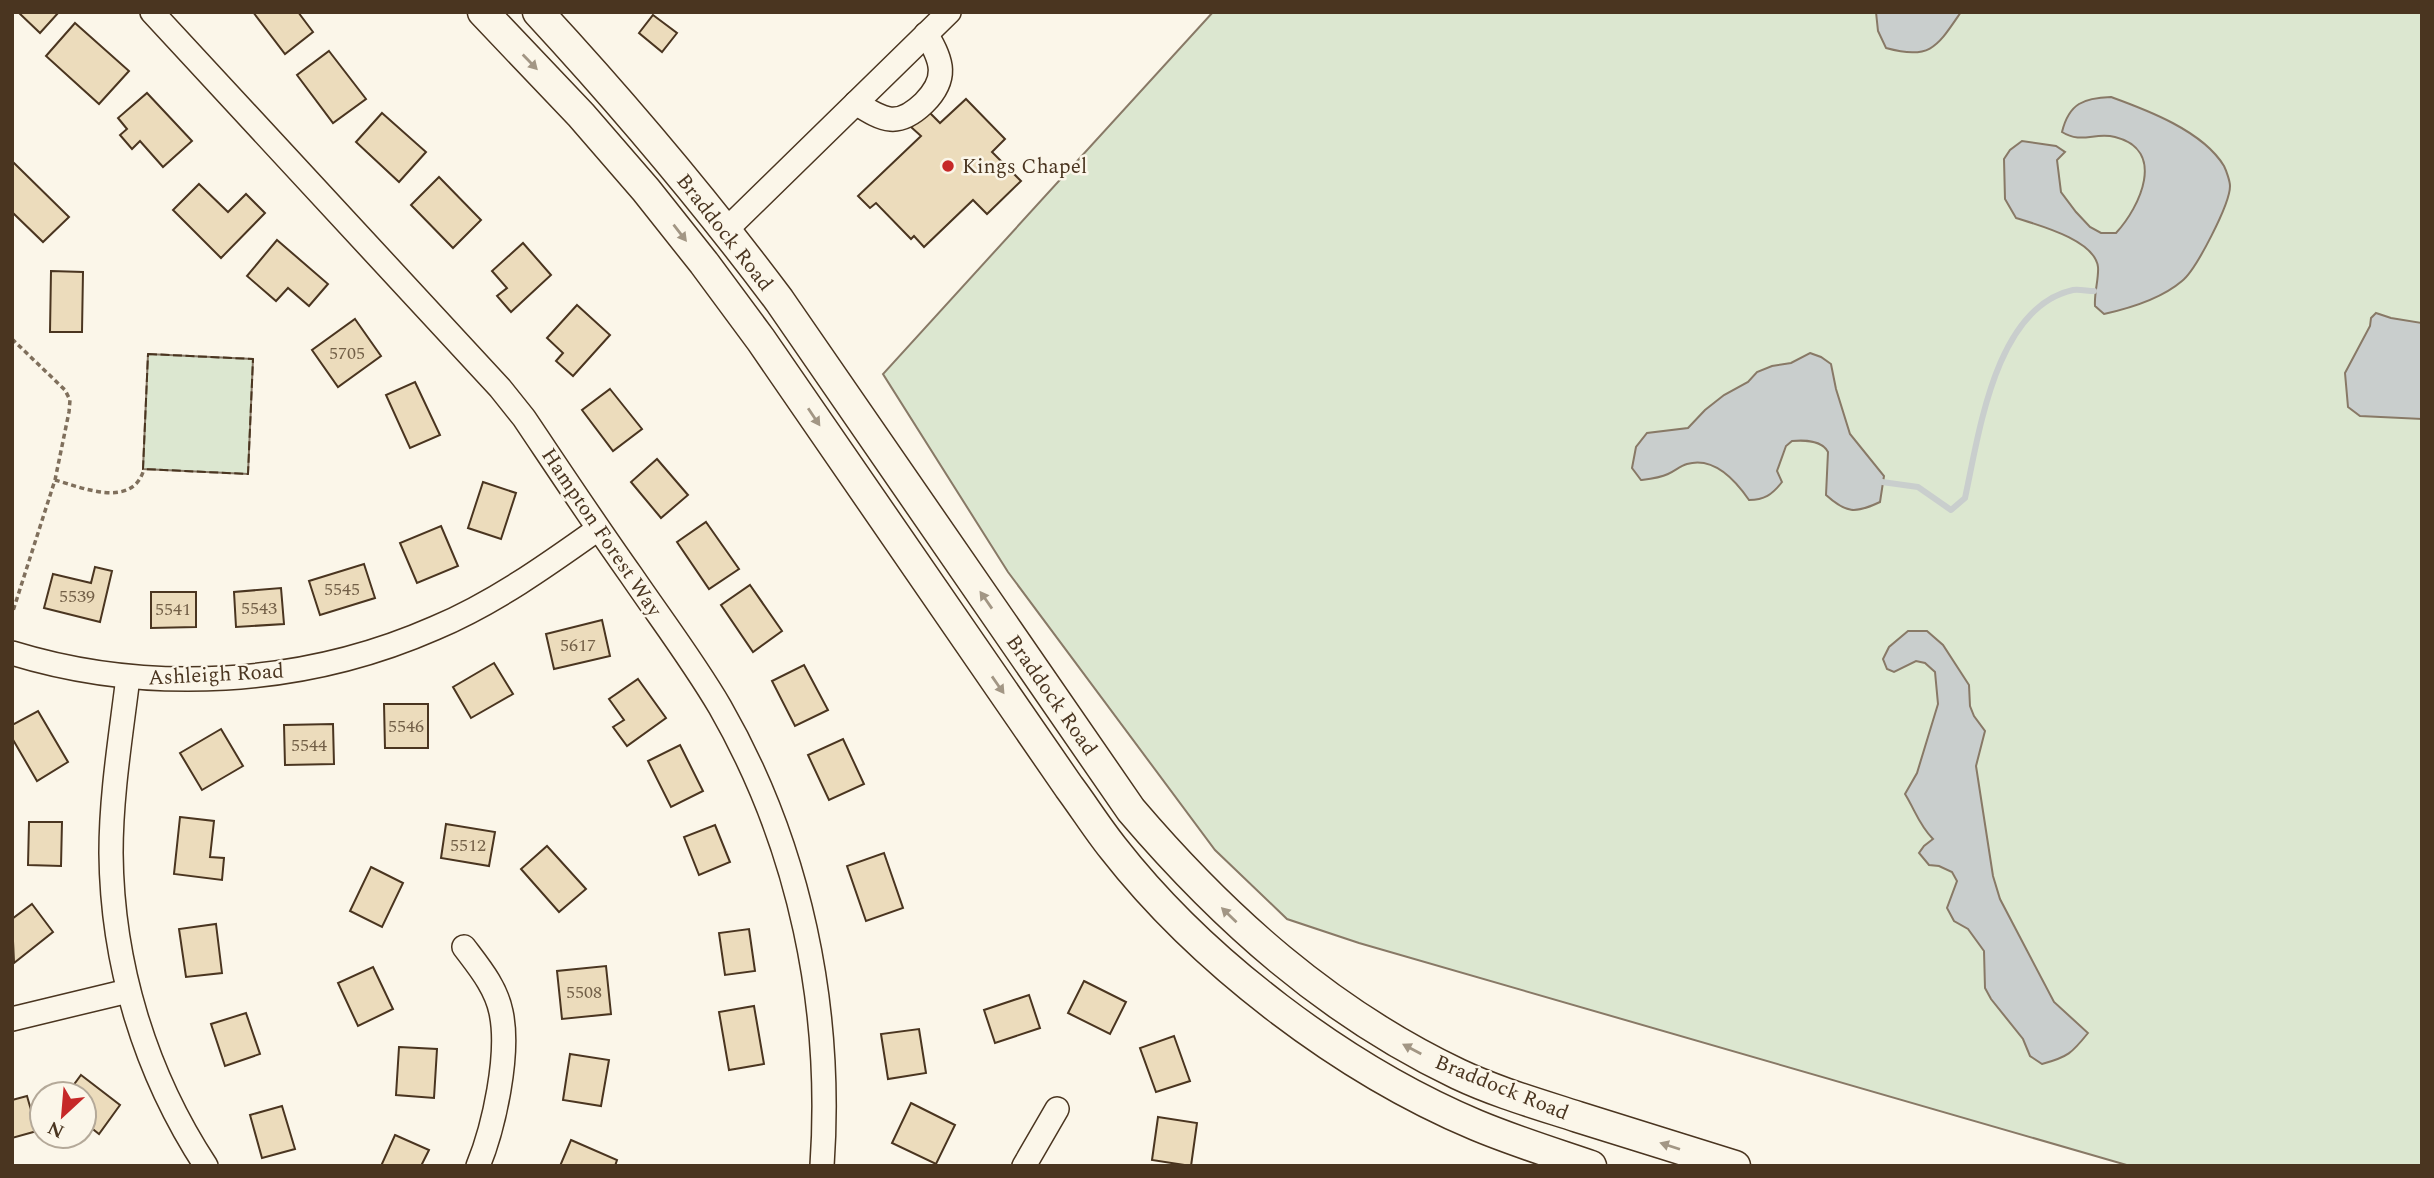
<svg xmlns="http://www.w3.org/2000/svg" width="2434" height="1178" viewBox="0 0 2434 1178" font-family="Spectral,serif">
<rect width="100%" height="100%" fill="#fbf6e9"/>
<!-- green -->
<g fill="#dce7d0" stroke="#887966" stroke-width="2">
<polygon points="1213,12 2422,12 2422,1166 2130,1166 1359,943 1287,919 1215,850 1008,572 883,374"/>
<polygon points="148,354 253,359 248,474 143,469"/>
</g>
<!-- water -->
<g fill="#c9cecd" stroke="#887966" stroke-width="2">
<path d="M1876,12H1961C1937,47 1931,60 1886,48L1878,31Z"/>
<path d="M2111,97C2147,110 2203,131 2224,166C2226,170 2230,181 2230,186C2230,204 2196,270 2182,281C2161,299 2131,308 2104,314L2095,306C2094,293 2099,278 2098,267C2095,240 2038,225 2016,218L2005,199L2004,159L2010,150L2022,141L2056,146L2065,152L2057,160L2061,192L2076,212L2090,227L2101,233H2116C2140,207 2167,150 2115,137C2095,132 2081,144 2062,132C2069,103 2084,98 2111,97Z"/>
<polygon points="2376,313 2391,318 2422,323 2422,419 2360,416 2348,407 2345,373 2370,326 2371,318"/>
<path d="M1810,353L1821,357L1831,364L1836,389L1850,434L1884,476L1880,502C1855,514 1846,513 1826,495L1828,452C1822,440 1805,440 1792,441L1786,446L1777,471L1782,482C1772,495 1764,500 1749,500C1736,481 1714,456 1687,464C1680,466 1675,471 1668,474C1660,478 1650,479 1641,480L1632,468L1636,447L1647,433L1688,428L1705,410L1724,395L1748,382L1757,372L1772,366L1791,363Z"/>
<path d="M1908,631H1927L1943,645L1969,685L1970,706L1974,716L1985,731L1976,766L1993,876L2000,899L2054,1002L2088,1033C2072,1053 2068,1057 2042,1064L2030,1056L2023,1039L1991,999L1985,988L1984,951L1968,929L1954,921L1947,908L1957,881L1952,872L1939,866L1929,865L1919,853L1924,846L1933,839C1919,825 1915,810 1905,794L1917,773L1938,704L1935,672L1925,663L1916,661L1894,672L1887,669L1883,659L1889,647Z"/>
</g>
<g fill="none" stroke-linecap="round" stroke-linejoin="round">
<!-- stream -->
<path stroke="#c9cecd" stroke-width="6" d="M1882,482L1918,487L1951,510L1965,498C1979,434 1995,307 2073,290C2079,289 2088,291 2094,291"/>
</g>
<!-- building -->
<g fill="#ecdcbc" stroke="#4a3520" stroke-width="2">
<polygon points="18,12 59,12 40,33"/>
<polygon points="253,12 298,12 313,32 285,54"/>
<polygon points="653,15 677,33 662,52 639,33"/>
<polygon points="75,23 129,71 99,104 46,56"/>
<polygon points="329,51 366,99 333,123 297,75"/>
<polygon points="147,93 192,141 163,167 140,141 132,149 120,135 127,129 118,118"/>
<polygon points="966,99 1005,139 992,152 1021,181 987,214 973,200 924,247 914,236 911,239 876,203 870,208 858,196 921,136 911,127 928,111 940,123"/>
<polygon points="382,113 426,152 399,182 356,142"/>
<polygon points="14,163 69,217 43,242 12,212 12,164"/>
<polygon points="439,177 481,220 453,248 411,205"/>
<polygon points="199,184 228,212 246,194 265,213 221,258 173,210"/>
<polygon points="277,240 328,284 309,306 288,288 276,301 247,276"/>
<polygon points="523,243 551,275 511,312 497,296 507,288 492,271"/>
<polygon points="51,271 83,272 82,332 50,332"/>
<polygon points="577,305 610,335 573,376 556,361 563,353 547,338"/>
<polygon points="355,319 381,356 338,387 312,350"/>
<polygon points="415,382 440,435 410,448 386,395"/>
<polygon points="610,389 642,429 613,451 582,410"/>
<polygon points="657,459 688,495 661,518 631,482"/>
<polygon points="483,482 516,493 501,539 468,528"/>
<polygon points="706,522 739,569 709,589 677,542"/>
<polygon points="441,526 458,566 417,583 400,543"/>
<polygon points="364,564 375,598 320,615 309,581"/>
<polygon points="95,567 112,571 100,622 44,608 53,574 91,583"/>
<polygon points="750,585 782,631 753,652 721,605"/>
<polygon points="281,588 284,624 236,627 234,592"/>
<polygon points="151,592 196,592 196,627 151,628"/>
<polygon points="602,620 610,656 554,669 546,634"/>
<polygon points="494,663 513,694 471,718 453,687"/>
<polygon points="804,665 828,710 795,726 772,681"/>
<polygon points="638,679 666,718 627,746 613,727 624,720 609,699"/>
<polygon points="384,704 428,704 428,748 385,748"/>
<polygon points="38,711 68,762 37,781 12,738 12,725"/>
<polygon points="333,724 334,764 285,765 284,725"/>
<polygon points="221,729 243,766 202,790 180,753"/>
<polygon points="843,739 864,784 829,800 808,755"/>
<polygon points="680,745 703,791 671,807 648,761"/>
<polygon points="180,817 214,821 210,857 224,858 222,880 174,874"/>
<polygon points="29,822 62,822 61,866 28,865"/>
<polygon points="446,824 495,832 489,866 441,858"/>
<polygon points="715,825 730,862 699,875 684,837"/>
<polygon points="547,846 586,889 559,912 521,869"/>
<polygon points="884,853 903,908 866,921 847,866"/>
<polygon points="371,867 403,883 382,927 350,911"/>
<polygon points="32,904 53,932 14,963 12,919"/>
<polygon points="216,924 222,973 186,977 179,929"/>
<polygon points="749,929 755,971 725,975 719,933"/>
<polygon points="606,966 611,1014 562,1019 557,971"/>
<polygon points="373,967 393,1009 358,1026 338,983"/>
<polygon points="1084,981 1126,1002 1110,1034 1068,1013"/>
<polygon points="1029,995 1040,1028 995,1043 984,1010"/>
<polygon points="754,1006 764,1064 729,1070 719,1012"/>
<polygon points="246,1013 260,1054 225,1066 211,1024"/>
<polygon points="919,1029 926,1073 888,1079 881,1034"/>
<polygon points="1174,1036 1190,1081 1156,1092 1140,1048"/>
<polygon points="399,1047 437,1049 434,1098 396,1095"/>
<polygon points="570,1054 609,1060 601,1106 563,1100"/>
<polygon points="81,1075 120,1105 99,1134 84,1122 84,1094 67,1094"/>
<polygon points="27,1096 37,1131 12,1138 12,1100"/>
<polygon points="911,1103 955,1125 936,1164 892,1143"/>
<polygon points="282,1106 295,1149 262,1158 250,1115"/>
<polygon points="1158,1117 1197,1123 1191,1166 1152,1160"/>
<polygon points="395,1135 429,1150 421,1166 381,1166"/>
<polygon points="571,1140 617,1160 615,1166 560,1166"/>
</g>
<g fill="none" stroke-linecap="round" stroke-linejoin="round">
<!-- minor casing -->
<g stroke="#4a3520" stroke-width="26">
<g id="minor">
<path d="M152,12L500,388L524,418C559,470 594,523 631,575C661,619 693,661 720,707C800,846 833,1007 822,1166"/>
<path d="M856,103C884,121 898,128 924,103C948,79 943,61 926,34"/>
<polyline points="726,230 949,12"/>
<path d="M12,653C149,695 303,686 435,628C494,603 546,566 598,529"/>
<path d="M128,677C121,735 111,794 111,853C112,964 145,1073 206,1166"/>
<path d="M464,947C479,967 496,987 501,1012C510,1054 494,1127 478,1166"/>
<polyline points="12,1019 128,991"/>
<polyline points="1024,1166 1057,1109"/>
</g>
</g>
<!-- major casing -->
<g stroke="#4a3520" stroke-width="33">
<g id="major">
<path d="M483,12L581,115L646,190L704,263L761,340L1069,787C1084,807 1097,828 1113,848C1202,962 1343,1069 1476,1125C1514,1141 1553,1153 1591,1166"/>
<path d="M538,12C623,104 704,200 779,300L1131,810C1224,919 1328,1012 1458,1074C1496,1092 1538,1104 1578,1117C1630,1133 1683,1150 1735,1166"/>
</g>
</g>
<!-- path -->
<g stroke="#7f6f5c" stroke-width="3.5" stroke-dasharray="5 3.5" stroke-linecap="butt">
<polyline points="12,339 65,390 70,400 69,412 55,480 12,614"/>
<path d="M55,480C83,488 133,509 144,469"/>
</g>
<!-- minor -->
<use href="#minor" stroke="#fbf6e9" stroke-width="23"/>
<!-- major -->
<use href="#major" stroke="#fbf6e9" stroke-width="30"/>
<!-- fence -->
<polygon stroke="#4a3520" stroke-width="2" stroke-dasharray="9 3.5" stroke-linecap="butt" points="148,354 253,359 248,474 143,469"/>
</g>
<!-- one-way arrows -->
<defs><path id="oneway-solid" d="M-6-.8H1V-3.2L6.5 0L1 3.2V.8H-6Z" transform="scale(1.75)"/></defs>
<g fill="#a29684">
<use href="#oneway-solid" transform="translate(530 62) rotate(46)"/>
<use href="#oneway-solid" transform="translate(680 233) rotate(52)"/>
<use href="#oneway-solid" transform="translate(814 417) rotate(56)"/>
<use href="#oneway-solid" transform="translate(986 600) rotate(-125)"/>
<use href="#oneway-solid" transform="translate(998 685) rotate(55)"/>
<use href="#oneway-solid" transform="translate(1229 915) rotate(-136)"/>
<use href="#oneway-solid" transform="translate(1412 1049) rotate(-152)"/>
<use href="#oneway-solid" transform="translate(1670 1146) rotate(-162)"/>
</g>
<!-- markers -->
<circle fill="#c62828" stroke="#fbf6e9" stroke-width="2.5" cx="948" cy="166" r="7"/>
<g text-anchor="middle" stroke-width="5" stroke-linejoin="round" paint-order="stroke">
<!-- number labels -->
<g font-size="18" fill="#725f47">
<text x="347" y="359">5705</text>
<text x="342" y="595">5545</text>
<text x="77" y="602">5539</text>
<text x="259" y="614">5543</text>
<text x="173" y="615">5541</text>
<text x="578" y="651">5617</text>
<text x="406" y="732">5546</text>
<text x="309" y="751">5544</text>
<text x="468" y="851">5512</text>
<text x="584" y="998">5508</text>
</g>
<!-- poi labels -->
<g font-size="21" fill="#4a3520" stroke="#fbf6e9" text-anchor="start">
<text x="962" y="173">Kings Chapel</text>
</g>
<!-- street labels -->
<g font-size="21" fill="#4a3520" stroke="#fbf6e9">
<text transform="translate(725 232) rotate(52)" y="7">Braddock Road</text>
<text transform="translate(602 532) rotate(56)" y="7">Hampton Forest Way</text>
<text transform="translate(216 674) rotate(-3)" y="7">Ashleigh Road</text>
<text transform="translate(1052 695) rotate(55)" y="7">Braddock Road</text>
<text transform="translate(1502 1087) rotate(22)" y="7">Braddock Road</text>
</g>
</g>
<!-- border -->
<rect width="2434" height="1178" fill="none" stroke="#4a3520" stroke-width="28"/>
<!-- north arrow -->
<g transform="translate(63 1115) rotate(206)"><circle r="33" fill="#fbf6e9" stroke="#b4a999" stroke-width="2"/>
<path d="M0-5L12 26L0 18L-12 26Z" fill="#c62828"/>
<text y="-10" font-size="19" font-weight="bold" text-anchor="middle" fill="#4a3520">N</text>
</g>
</svg>
